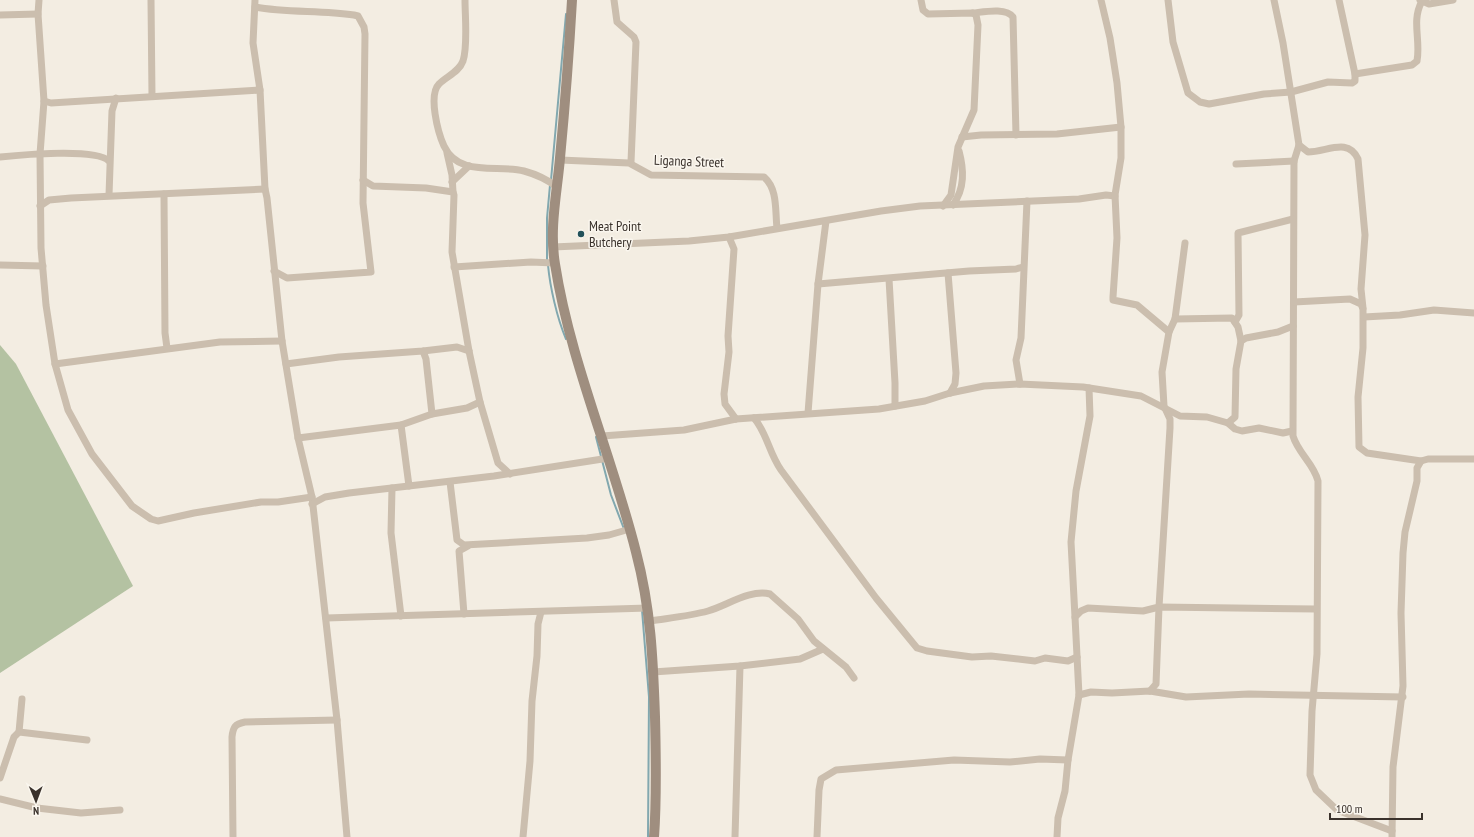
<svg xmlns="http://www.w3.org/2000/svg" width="1474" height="837" viewBox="0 0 1474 837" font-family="'PT Sans Narrow',sans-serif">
<rect width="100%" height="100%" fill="#f3ede2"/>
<!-- green -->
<polygon fill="#b4c2a2" points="0,345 16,364 133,586 0,673"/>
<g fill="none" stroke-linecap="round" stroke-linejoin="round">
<!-- stream -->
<g stroke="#82a8af" stroke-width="2">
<polyline points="551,180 566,14"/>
<polyline points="547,260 547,218 550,185"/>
<path d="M548,265C550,287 557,318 566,339"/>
<polyline points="596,437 611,495 624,529"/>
<polyline points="642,610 649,697 648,837"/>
</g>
<!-- street -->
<g stroke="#cbbeae" stroke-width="7">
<polyline points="39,0 38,14 44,101 40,154 41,248 46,305 55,364 220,342 282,341"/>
<polyline points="151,0 152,96"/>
<polyline points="255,0 253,43 260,90 265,189 267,198 282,341 298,438 312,497 337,720 347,837"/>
<path d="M465,0C465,17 468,46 463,61C459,72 447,76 439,84C428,95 438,133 444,146C459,178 498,164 524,171C535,174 548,180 557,187"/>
<polyline points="614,0 617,22 634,37 636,42 631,162"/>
<polyline points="921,0 923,10 928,14 973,13 976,15 978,25 974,110 958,147 951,195 943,206"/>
<polyline points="1168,0 1173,42 1188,93 1200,102 1209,104 1264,94 1291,92 1328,82 1352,83 1355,81 1355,74 1339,0"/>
<path d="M1274,0L1283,43L1299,145L1294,161L1293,436C1298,453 1314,464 1318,481L1317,654L1312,711L1310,775L1316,790L1337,810L1392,831"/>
<polyline points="1420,0 1429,4 1453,0"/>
<path d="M255,7C287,13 321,10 354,15L358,16L364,27L365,34L363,203L371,272L287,278L274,271"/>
<path d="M973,13C983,12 1006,7 1013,17L1016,135"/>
<polyline points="0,15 38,14"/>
<path d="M1355,74L1412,65L1417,61C1421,40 1411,21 1422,1"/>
<polyline points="44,101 51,103 260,90"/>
<polyline points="962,137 981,135 1057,134 1121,127"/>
<path d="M1299,145L1308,152C1327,152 1348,137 1358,159L1365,235L1361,289L1363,308"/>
<polyline points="447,153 452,175 453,192"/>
<path d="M0,157C20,155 96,148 109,161"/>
<path d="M560,160L629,163L651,175L764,177C778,189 775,211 777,228"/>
<polyline points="1236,164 1294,161"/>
<polyline points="363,180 373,186 426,188 453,192 454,195 452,252 469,351 480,402 498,463 510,474"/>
<polyline points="452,182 469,166"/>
<polyline points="164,194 165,333 167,348"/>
<polyline points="109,195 112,111 116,98"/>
<path d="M953,205C965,188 964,170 959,151"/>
<polyline points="40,206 49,200 71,198 265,189"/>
<polyline points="729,237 734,249 728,336 729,352 724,394 725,404 736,419"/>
<polyline points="553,247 689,241 729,237 881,211 920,206 1079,199 1106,195 1115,196"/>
<polyline points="0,265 43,266"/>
<polyline points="454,267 531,262 554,263"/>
<polyline points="948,273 956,373 955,384 950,393"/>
<polyline points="889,279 895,383 895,406"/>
<polyline points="818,284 969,271 1016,269 1023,267"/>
<polyline points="1294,302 1350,299 1361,304 1363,309 1363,348 1358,397 1359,447 1367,453 1421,461"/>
<polyline points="1364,317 1400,315 1434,310 1474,313"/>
<polyline points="1175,319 1232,318 1238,327 1241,341"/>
<polyline points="1235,322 1239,315 1238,233 1293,219"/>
<polyline points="1169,332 1175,319 1185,243"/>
<polyline points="423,351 426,359 432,414"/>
<polyline points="55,364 68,410 92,454 132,506 151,519 158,521 194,513 261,502 278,502 312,497"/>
<polyline points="286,364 339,357 423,351 457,347 469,351"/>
<polyline points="1020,384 1016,360 1021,338 1027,201"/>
<polyline points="808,413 818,284 826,221"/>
<path d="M754,418C767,433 769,453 781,470L876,598L917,648L927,651L972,657L991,656L1035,661L1045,658L1068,661L1077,657"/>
<polyline points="1228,423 1235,429 1242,431 1259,428 1283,433 1292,431"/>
<polyline points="401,425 409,486"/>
<polyline points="602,436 684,430 736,419 879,409 925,401 950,393 984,386 1020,384 1083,387 1141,396 1180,416 1207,417 1228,423 1235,417 1236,369 1241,341 1246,338 1278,332 1293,326"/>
<polyline points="298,438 401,425 432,414 467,408 480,402"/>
<polyline points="450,482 457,540 464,545 587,538 609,535 630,529"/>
<polyline points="392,488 391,533 401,616"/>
<polyline points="312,504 325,497 349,493 494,476 609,458"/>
<polyline points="464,614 459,551 468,546"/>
<polyline points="1075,617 1071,542 1076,491 1090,416 1089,388"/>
<polyline points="326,618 648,608"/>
<path d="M650,621C669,618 690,616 708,611C726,606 750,589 770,594L798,619L814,641L846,667L854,678"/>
<polyline points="653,672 740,666 800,659 823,649"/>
<polyline points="1150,691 1156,684 1159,607 1316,609"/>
<polyline points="1079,695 1091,692 1112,693 1150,691 1186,697 1249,694 1403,697"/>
<polyline points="19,732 22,699"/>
<polyline points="0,778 14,737 19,732 87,740"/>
<polyline points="0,799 37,808 81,813 120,810"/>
<path d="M233,837L232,737C233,727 235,724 245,722L337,720"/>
<polyline points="523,837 530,761 532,701 537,656 538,624 541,612"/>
<polyline points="735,837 740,666"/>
<polyline points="817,837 819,790 821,779 836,770 954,760 1010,762 1040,759 1068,760"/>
<polyline points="1057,837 1058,818 1065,791 1068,760 1079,695 1075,617 1081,611 1088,608 1143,611 1159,607 1170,428 1170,419 1164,406 1162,372 1169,332 1137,305 1113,300 1113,297 1117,238 1115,195 1121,158 1121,127 1117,83 1110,38 1101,0"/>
<polyline points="1392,837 1393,767 1403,686 1401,613 1403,553 1405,532 1417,481 1417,468 1421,461 1428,459 1474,459"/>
</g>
<!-- secondary -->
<path stroke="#9f8e7f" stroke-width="10" d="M572,0C569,53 565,105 560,158C557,193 549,229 555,264C570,361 612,456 636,552C651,609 653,659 655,717C656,757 657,797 654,837"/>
</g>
<!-- markers -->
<circle fill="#22515a" stroke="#faf6ee" stroke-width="1.5" cx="581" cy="234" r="4"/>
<g text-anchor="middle" stroke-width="3" stroke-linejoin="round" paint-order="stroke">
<!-- street labels -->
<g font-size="14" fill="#3a322c" stroke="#faf6ee">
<text transform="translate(689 161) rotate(2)" y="5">Liganga Street</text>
</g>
<!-- poi labels -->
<g font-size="14" fill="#3a322c" stroke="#faf6ee" text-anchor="start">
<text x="589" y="231">Meat Point<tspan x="589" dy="16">Butchery</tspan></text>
</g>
</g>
<!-- north arrow -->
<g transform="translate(36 801) rotate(179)" stroke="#faf6ee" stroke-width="3" paint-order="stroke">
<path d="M0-3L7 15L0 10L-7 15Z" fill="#3a322c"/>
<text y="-6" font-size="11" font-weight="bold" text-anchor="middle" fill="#3a322c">N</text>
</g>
<!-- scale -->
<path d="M1330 813v6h92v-6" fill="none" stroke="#3a322c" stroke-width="2"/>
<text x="1336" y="813" font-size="12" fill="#3a322c" stroke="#faf6ee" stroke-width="3" paint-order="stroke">100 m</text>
</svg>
